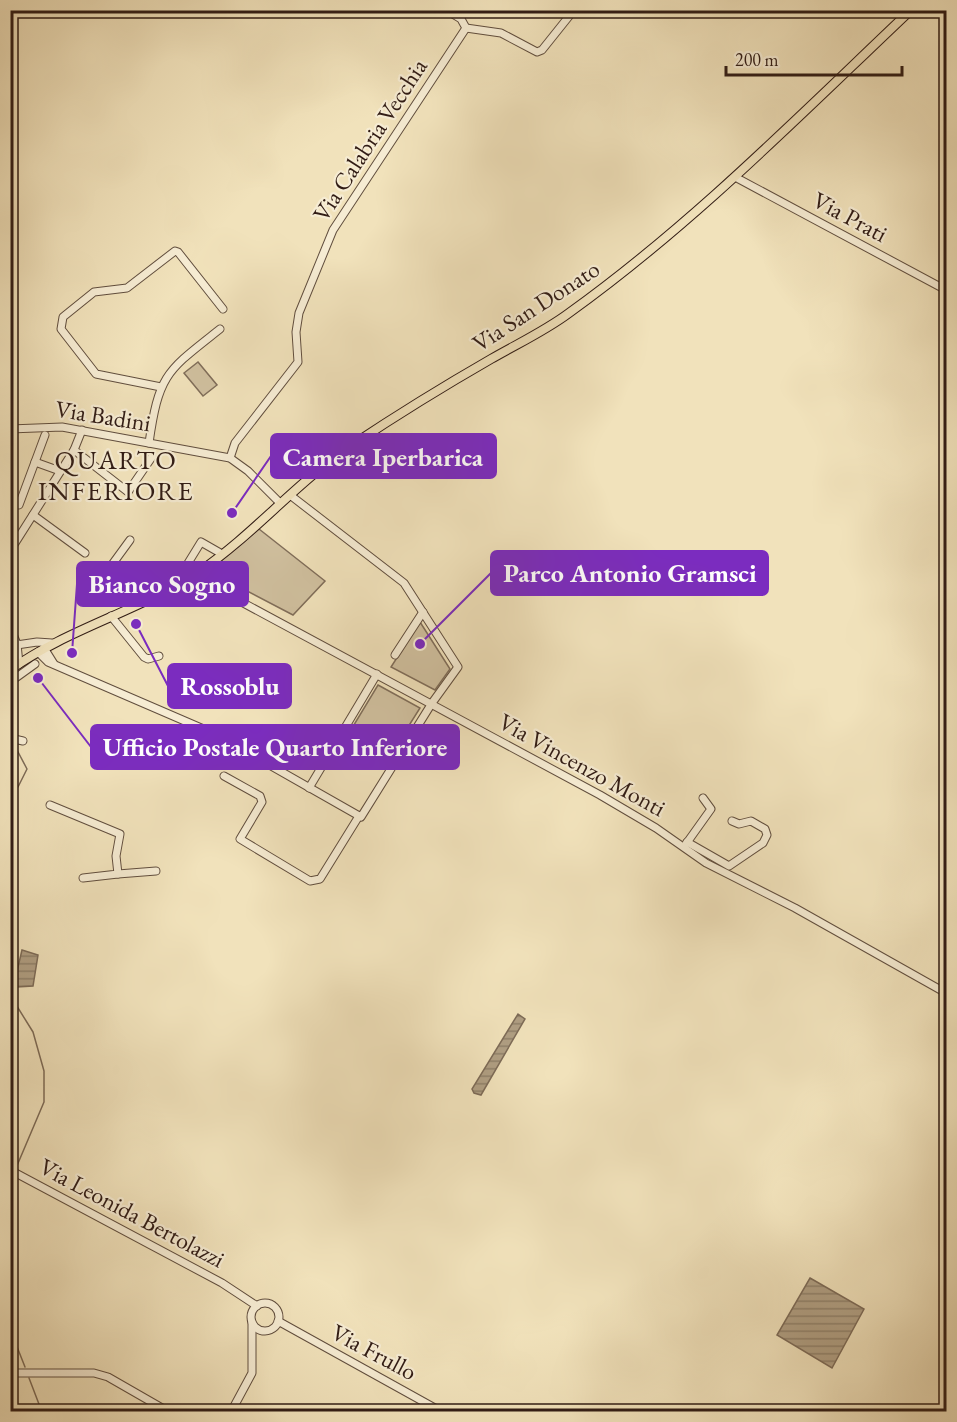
<svg xmlns="http://www.w3.org/2000/svg" width="957" height="1422" viewBox="0 0 957 1422" font-family="'EB Garamond',serif">
<defs>
<pattern id="water-rules" width="6" height="5" patternUnits="userSpaceOnUse" patternTransform="scale(1.5)"><rect width="6" height="5" fill="#b09f83"/><path d="M0 2.5h6" fill="none" stroke="#90816a"/></pattern>
</defs>
<rect width="100%" height="100%" fill="#f1e2bb"/>
<filter id="stains"><feTurbulence type="fractalNoise" baseFrequency=".00333" numOctaves="4"/><feColorMatrix values="0 0 0 0 .2 0 0 0 0 .09 0 0 0 0 .02 0 0 0 .5 -.17"/></filter>
<radialGradient id="worn" r=".72"><stop offset=".6" stop-color="#630" stop-opacity="0"/><stop offset="1" stop-color="#630" stop-opacity=".3"/></radialGradient>
<!-- park -->
<g fill="#d0c09f" stroke="#806e5a" stroke-width="1.5">
<polygon points="198,362 217,385 203,396 184,373"/>
<polygon points="259,529 325,581 293,615 209,571"/>
<polygon points="420,622 450,669 435,690 391,667"/>
<polygon points="378,685 420,708 386,762 346,738"/>
</g>
<!-- water -->
<g fill="url(#water-rules)" stroke="#7d6b57" stroke-width="1.5">
<polygon points="22,950 38,955 33,986 17,987 15,980"/>
<polygon points="518,1014 525,1019 481,1095 474,1093 472,1089"/>
<polygon points="810,1278 864,1309 832,1368 777,1335"/>
</g>
<g fill="none" stroke-linecap="round" stroke-linejoin="round">
<!-- stream -->
<g stroke="#7d6b57" stroke-width="1.5">
<polyline points="10,25 11,10"/>
<polyline points="10,794 18,787 27,769 17,750"/>
<polyline points="10,899 17,922 10,958"/>
<polyline points="10,995 33,1032 44,1071 44,1102 16,1168"/>
<polyline points="10,1205 14,1179"/>
<polyline points="10,1329 25,1367"/>
<polyline points="29,1378 42,1412"/>
</g>
<!-- minor casing -->
<g stroke="#614e3e" stroke-width="9">
<g id="minor">
<polyline points="466,28 501,33 537,52 542,50 574,10"/>
<polyline points="735,177 946,290"/>
<polyline points="161,387 96,374 61,329 63,317 94,292 127,288 175,251 178,252 223,309"/>
<polyline points="10,429 62,427 230,458 248,471 280,503"/>
<path d="M149,443C159,373 167,371 220,329"/>
<polyline points="74,450 128,492 152,457"/>
<polyline points="230,458 235,443 298,362 296,332 299,313 333,230 466,28 461,19 446,10"/>
<polyline points="35,462 60,471"/>
<polyline points="19,505 45,435"/>
<polyline points="33,515 85,553"/>
<polyline points="130,540 111,566 153,596"/>
<polyline points="10,551 74,450 82,430"/>
<polyline points="185,568 201,542 222,554"/>
<polyline points="197,573 201,580 223,592 600,795 656,828 706,863 795,908 946,993"/>
<polyline points="111,616 144,657 148,659 159,656"/>
<polyline points="10,627 17,644 19,664"/>
<polyline points="10,646 37,642 52,643"/>
<polyline points="44,648 54,664"/>
<polyline points="38,652 48,662 215,734 361,817 432,703 458,667 404,583 290,495"/>
<polyline points="395,655 423,612"/>
<polyline points="10,682 35,664"/>
<polyline points="10,738 23,741"/>
<polyline points="224,776 260,796 262,802 240,839 310,881 320,879 359,816"/>
<polyline points="309,788 377,674"/>
<polyline points="50,805 120,834 116,856 118,874 83,878"/>
<polyline points="687,842 729,866 763,843 767,835 765,829 751,821 739,824 732,821"/>
<polyline points="686,844 711,809 703,798"/>
<polyline points="118,874 156,871"/>
<polyline points="10,1170 222,1283 257,1306"/>
<circle cx="265" cy="1317" r="14"/>
<polyline points="278,1321 442,1412"/>
<polyline points="10,1373 94,1373 108,1377 169,1412"/>
<polyline points="231,1412 252,1373 252,1322"/>
</g>
</g>
<!-- major casing -->
<g stroke="#311c15" stroke-width="10">
<g id="major">
<path d="M10,670C69,628 140,611 200,571C254,534 297,482 352,445C397,415 444,386 491,359C517,344 545,331 569,313C693,224 800,115 911,10"/>
<polyline points="943,1412 946,1406"/>
</g>
</g>
<!-- minor -->
<use href="#minor" stroke="#f6ecd3" stroke-width="7"/>
<!-- major -->
<use href="#major" stroke="#f1e2bb" stroke-width="8"/>
</g>
<g text-anchor="middle" stroke-width="4.5" stroke-linejoin="round" paint-order="stroke">
<!-- street labels -->
<g font-size="24" fill="#311c15" stroke="#f6ecd3">
<text transform="translate(370 140) rotate(-57)" y="8">Via Calabria Vecchia</text>
<text transform="translate(850 217) rotate(28)" y="8">Via Prati</text>
<text transform="translate(536 306) rotate(-33)" y="8">Via San Donato</text>
<text transform="translate(103 416) rotate(9)" y="8">Via Badini</text>
<text transform="translate(582 765) rotate(29)" y="8">Via Vincenzo Monti</text>
<text transform="translate(132 1213) rotate(28)" y="8">Via Leonida Bertolazzi</text>
<text transform="translate(374 1352) rotate(28)" y="8">Via Frullo</text>
</g>
<!-- quarter labels -->
<g font-size="27" letter-spacing="1.5" fill="#311c15" stroke="#f6ecd3">
<text x="116" y="469">QUARTO<tspan x="116" dy="31">INFERIORE</tspan></text>
</g>
</g>
<!-- callouts -->
<path fill="none" stroke="#7b2cbf" stroke-width="2" d="M232 513L271 456M420 644L491 573M72 653L77 584M136 624L168 686M38 678L91 747"/>
<g fill="#7b2cbf" stroke="#f6ecd3" stroke-width="2">
<circle cx="232" cy="513" r="6"/>
<circle cx="420" cy="644" r="6"/>
<circle cx="72" cy="653" r="6"/>
<circle cx="136" cy="624" r="6"/>
<circle cx="38" cy="678" r="6"/>
</g>
<g fill="#7b2cbf" stroke="#7b2cbf" stroke-width="2">
<rect x="271" y="434" width="225" height="44" rx="6"/>
<rect x="491" y="551" width="277" height="44" rx="6"/>
<rect x="77" y="562" width="171" height="44" rx="6"/>
<rect x="168" y="664" width="123" height="44" rx="6"/>
<rect x="91" y="725" width="368" height="44" rx="6"/>
</g>
<g font-size="26" text-anchor="middle" font-weight="bold" fill="#fff">
<text x="383" y="466">Camera Iperbarica</text>
<text x="630" y="582">Parco Antonio Gramsci</text>
<text x="162" y="593">Bianco Sogno</text>
<text x="230" y="695">Rossoblu</text>
<text x="275" y="756">Ufficio Postale Quarto Inferiore</text>
</g>
<!-- margin -->
<rect width="957" height="1422" fill="none" stroke="#f1e2bb" stroke-width="36"/>
<rect x="12" y="12" width="933" height="1398" fill="none" stroke="#311c15" stroke-width="3"/>
<rect x="18" y="18" width="921" height="1386" fill="none" stroke="#311c15" stroke-width="1.5"/>
<!-- scale -->
<path d="M726 66v9h176v-9" fill="none" stroke="#311c15" stroke-width="3"/>
<text x="735" y="66" font-size="18" fill="#311c15" stroke="#f6ecd3" stroke-width="4.5" paint-order="stroke">200 m</text>
<rect width="100%" height="100%" filter="url(#stains)"/>
<rect width="100%" height="100%" fill="url(#worn)"/>
</svg>
